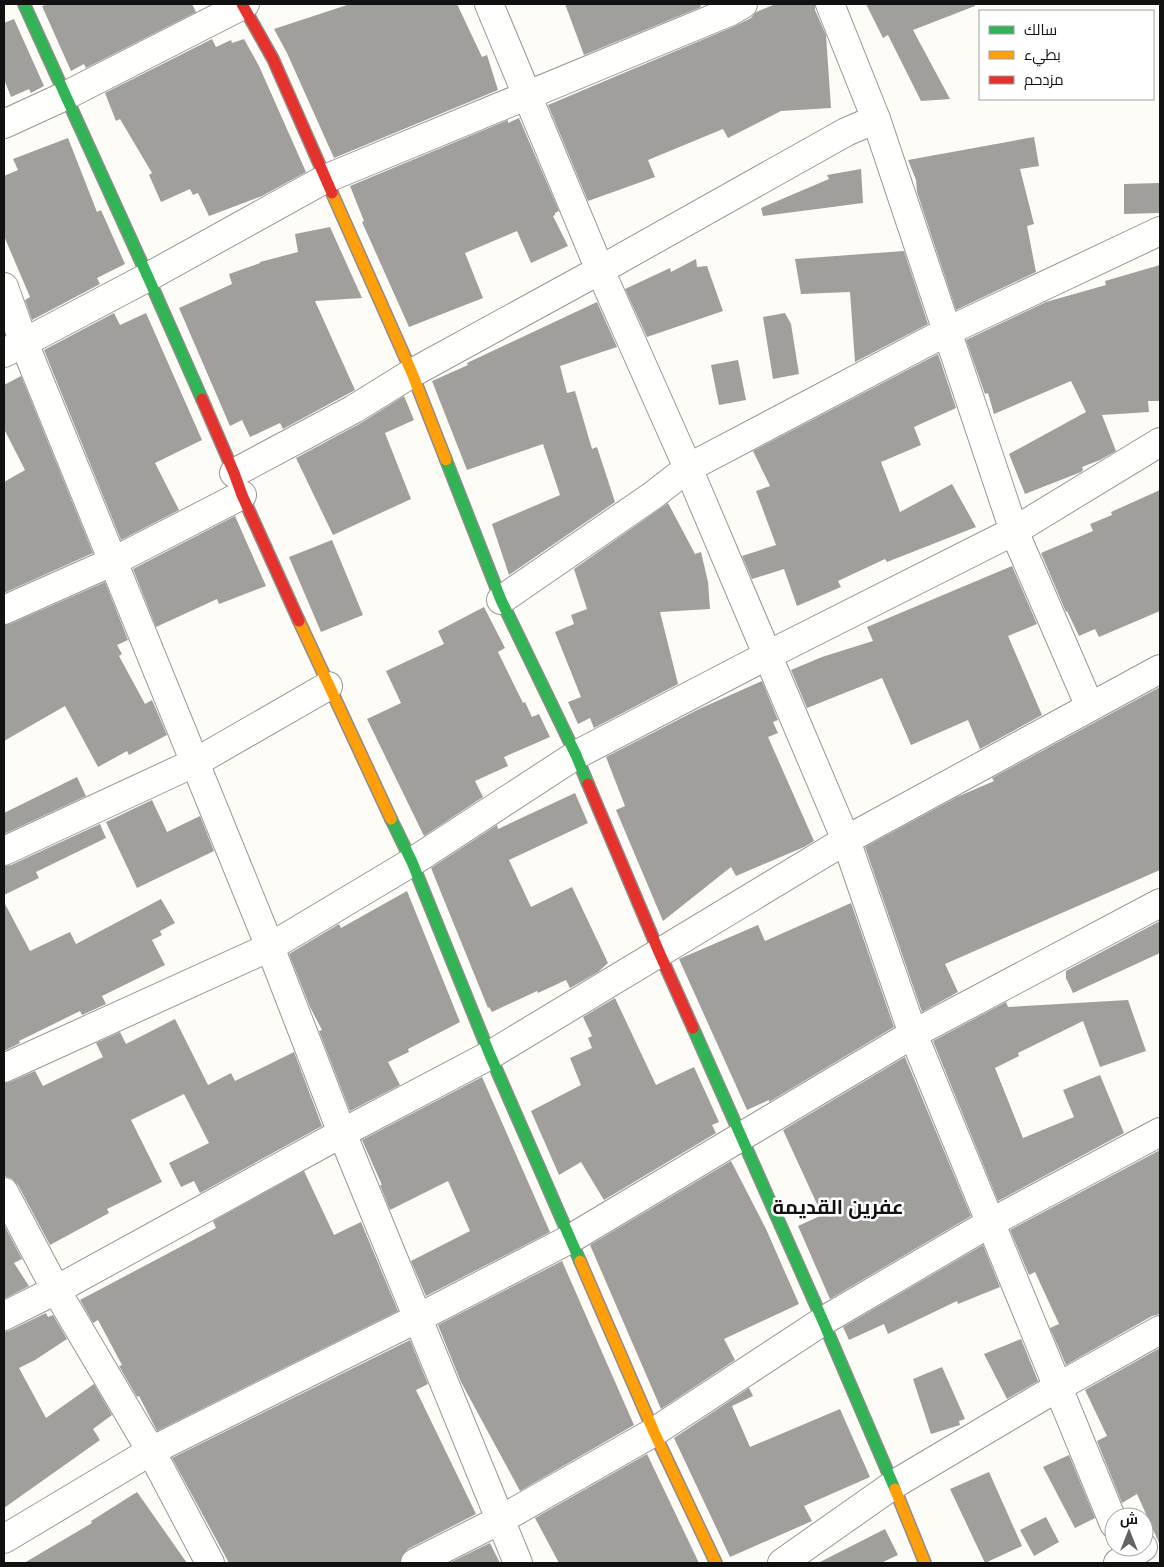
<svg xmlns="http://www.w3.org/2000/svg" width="1164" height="1567" viewBox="0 0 1164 1567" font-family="'Noto Serif',Cairo,serif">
<rect width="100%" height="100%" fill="#fdfcf7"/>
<!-- building -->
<g fill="#a19f9c">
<polygon points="48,4 192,4 196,12 86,68 84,64 71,71 42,6"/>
<polygon points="350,4 457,4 482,57 487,55 498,90 334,158 287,53 274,29"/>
<polygon points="565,4 700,4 701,7 584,55"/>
<polygon points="776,4 815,4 815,10 826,35 831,108 781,111 728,138 723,129 648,160 655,177 588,201 548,105 735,26 751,18 756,12"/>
<polygon points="866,4 975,4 975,6 913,30 950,99 921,101 888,35 883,38"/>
<polygon points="14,19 44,86 31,93 29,89 11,97 4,79 4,23"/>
<polygon points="212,39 216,47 231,40 232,43 244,39 259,66 306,172 262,196 209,216 198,193 193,195 190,189 161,202 149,175 152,173 120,119 116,121 105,93"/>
<polygon points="519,118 559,211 555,213 555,215 553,216 568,246 531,263 517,231 465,253 483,298 409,327 362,222 364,221 350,186 508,120 508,123"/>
<polygon points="1034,137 1039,166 1020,169 1034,224 1027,226 1036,272 956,310 917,192 916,180 908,160"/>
<polygon points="68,138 97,212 101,210 125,264 97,278 100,284 32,320 25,300 30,297 4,236 4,176 18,170 13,159"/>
<polygon points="861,169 863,203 763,216 761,208 829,179 827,175"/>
<polygon points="1159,183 1159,213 1124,214 1124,184"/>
<polygon points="330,227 362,298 315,301 355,390 283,429 280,423 250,437 242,420 230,426 179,308 232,284 229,274 260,263 260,262 298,252 295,234"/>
<polygon points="904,251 928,324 855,362 850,292 801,294 795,259"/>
<polygon points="696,259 697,267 707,266 723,311 647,337 625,289 670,268 671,272"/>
<polygon points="1160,265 1160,401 1148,401 1149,412 1102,415 1116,451 1100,460 1082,467 1083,470 1081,472 1025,494 1009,454 1086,412 1071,381 994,414 988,393 985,394 966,340 1046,302 1106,285 1105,281"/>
<polygon points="597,302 617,347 560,366 567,393 575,391 592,449 597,447 615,502 509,575 492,524 560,495 543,444 467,470 432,381 468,365 467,363"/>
<polygon points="114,313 120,325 146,313 202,440 155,463 179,510 121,540 44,350"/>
<polygon points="785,313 791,324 799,374 773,379 763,317"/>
<polygon points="938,354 956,408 914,427 921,445 881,462 900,512 952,484 976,527 887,562 885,559 838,581 841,587 797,606 784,569 752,579 742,556 776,545 756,491 770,486 753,451"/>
<polygon points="738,360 746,400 719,405 711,365"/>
<polygon points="21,376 93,553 4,593 4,482 25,470 4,429 4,385"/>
<polygon points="404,396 414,420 385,433 411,499 333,535 296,458 361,423"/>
<polygon points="1160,490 1160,611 1099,637 1095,629 1079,636 1067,611 1066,612 1041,553 1093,531 1090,524 1112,515 1111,512"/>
<polygon points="668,503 695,554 701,552 708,582 710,609 660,612 678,684 594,728 590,718 578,724 568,702 581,697 555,632 574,624 571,615 587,609 574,569"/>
<polygon points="235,516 266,586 219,604 217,599 156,627 133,569"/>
<polygon points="332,540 363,615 321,632 289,557"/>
<polygon points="1012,566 1037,624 1008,636 1042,715 980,749 968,720 911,745 882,678 807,708 791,670 822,657 873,641 867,627"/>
<polygon points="105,582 128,640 117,645 122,654 119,656 145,704 152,700 167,735 129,755 127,751 98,767 65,706 4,741 4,625 10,624"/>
<polygon points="484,607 505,648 498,652 523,703 525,702 532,717 539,714 550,737 504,757 508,766 475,781 483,797 424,836 367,719 401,703 386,671 444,644 438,631"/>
<polygon points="762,681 778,720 773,722 778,733 768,737 814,841 804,847 736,876 731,867 663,921 616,810 625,806 606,757 699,709"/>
<polygon points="1160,687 1160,870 945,964 958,992 922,1012 865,847 957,797 994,781 992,778"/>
<polygon points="77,777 86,796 4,834 4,813"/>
<polygon points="575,793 588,823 509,860 531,907 572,887 608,963 598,972 570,988 566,980 538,993 537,991 492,1012 489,1007 488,1008 431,868 497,825 498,829"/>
<polygon points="152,800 167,832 200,816 214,851 137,888 106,822"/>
<polygon points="100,824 106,838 36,872 39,878 4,895 4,866 11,865"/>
<polygon points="407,891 460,1022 408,1049 409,1052 388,1062 400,1085 350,1111 319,1031 322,1030 310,1007 289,954 339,924 341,928"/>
<polygon points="161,899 175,923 160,931 162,935 152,940 165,965 102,996 106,1004 82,1015 80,1011 19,1041 20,1043 4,1051 4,902 30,951 70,932 76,944"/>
<polygon points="851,903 894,1027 769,1102 769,1100 747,1110 679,959 758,925 765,941"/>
<polygon points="1160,921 1160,953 1073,993 1066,978 1066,971"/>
<polygon points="615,998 656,1085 694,1067 719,1122 712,1125 716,1133 604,1200 581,1162 559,1175 531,1111 581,1085 570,1058 592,1048 588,1038 592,1036 583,1017"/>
<polygon points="1128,1000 1146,1051 1100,1067 1083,1021 1018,1053 1019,1056 995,1068 1023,1138 1074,1117 1063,1090 1100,1075 1124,1133 998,1201 933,1041 1006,1002 1008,1007"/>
<polygon points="175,1019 208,1085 231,1073 235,1081 294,1052 322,1126 200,1193 194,1181 181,1187 169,1163 209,1143 184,1094 131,1120 162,1182 107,1209 109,1213 50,1245 18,1185 12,1179 4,1176 4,1083 10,1082 35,1071 43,1086 103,1057 96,1043 120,1032 126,1044"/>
<polygon points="905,1057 971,1216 830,1299 798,1226 822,1215 783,1130"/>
<polygon points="482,1077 550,1232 426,1296 411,1261 470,1231 448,1181 390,1210 380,1185 382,1185 362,1140"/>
<polygon points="1160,1150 1160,1314 1152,1316 1066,1365 1050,1328 1059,1324 1035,1272 1029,1275 1010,1230"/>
<polygon points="731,1161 766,1229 799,1304 724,1339 735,1360 661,1409 590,1245"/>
<polygon points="304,1171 334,1235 361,1222 398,1311 157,1431 139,1396 137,1397 119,1366 122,1365 98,1320 93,1323 80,1300 216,1228 213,1221"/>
<polygon points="4,1225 22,1259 14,1263 29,1286 4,1299"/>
<polygon points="983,1245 1000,1287 958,1304 957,1301 888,1334 884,1324 849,1340 843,1327"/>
<polygon points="562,1261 634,1425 520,1491 461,1382 438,1325"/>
<polygon points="46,1313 48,1317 53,1315 67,1339 35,1360 19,1368 46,1418 94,1384 112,1415 93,1429 100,1440 4,1508 4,1332 11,1330"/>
<polygon points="1021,1339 1038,1381 1007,1399 984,1354"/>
<polygon points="410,1340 428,1384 416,1390 476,1514 408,1549 402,1555 400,1563 229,1563 172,1458"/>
<polygon points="1160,1348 1160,1545 1137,1494 1122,1503 1097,1441 1107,1436 1085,1390"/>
<polygon points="942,1367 965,1419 959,1421 960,1425 931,1434 913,1379"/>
<polygon points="749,1388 753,1396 732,1406 750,1447 840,1409 870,1477 804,1506 812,1521 730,1557 674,1438"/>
<polygon points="647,1454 699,1563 559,1563 535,1518"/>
<polygon points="1069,1455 1095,1518 1075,1528 1043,1467"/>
<polygon points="989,1472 1022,1546 985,1563 950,1489"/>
<polygon points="137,1492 187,1563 24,1563 92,1523 91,1521"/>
<polygon points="1046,1517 1059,1542 1034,1556 1020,1530"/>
<polygon points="885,1529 898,1555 881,1563 818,1563"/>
<polygon points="490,1543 500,1563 449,1563"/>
</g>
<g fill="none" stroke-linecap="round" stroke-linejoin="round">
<!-- street casing -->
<g stroke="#979795" stroke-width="30">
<g id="street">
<polyline points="489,4 600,270 688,468 846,840 913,1034 1114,1524"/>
<polyline points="830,4 876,119 1014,531 1090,707"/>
<polyline points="4,124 65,96 245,4"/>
<polyline points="4,287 24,343 270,947 342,1133 518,1563"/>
<polyline points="4,353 148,277 325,179 729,12 743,4"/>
<polyline points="234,473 354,409 412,373 600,270 846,132 876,119"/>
<polyline points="501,600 652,496 688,468 948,331 1160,231"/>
<polyline points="4,610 114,561 242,495"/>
<polyline points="4,851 196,762 328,686"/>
<polyline points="4,1068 270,947 412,862 576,755 768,655 1014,531 1160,442"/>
<polyline points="4,1192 56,1290 151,1451 210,1563"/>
<polyline points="4,1316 56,1290 342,1133 490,1055 846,840 1160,669"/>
<polyline points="4,1539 151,1451 418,1318 570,1239 913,1034 1160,903"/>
<polyline points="415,1563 500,1520 654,1432 823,1321 990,1223 1160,1132"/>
<polyline points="782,1563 893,1485 1058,1387 1160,1330"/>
<polyline points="1118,1563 1143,1547"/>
</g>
</g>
<!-- fast casing -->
<g stroke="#8e8d8b" stroke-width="14">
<g id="fast">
<polyline points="24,4 148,277 202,399"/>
<polyline points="446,460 501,600 576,755 588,784"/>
<polyline points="391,819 412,862 490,1055 580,1261"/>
<polyline points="693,1028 823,1321 895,1489"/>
</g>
</g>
<!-- slow casing -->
<g stroke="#8e8d8b" stroke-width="14">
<g id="slow">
<polyline points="332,193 412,373 446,460"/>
<polyline points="299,621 391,819"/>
<polyline points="580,1261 654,1432 716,1563"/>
<polyline points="895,1489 925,1563"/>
</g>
</g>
<!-- jam casing -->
<g stroke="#8e8d8b" stroke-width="14">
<g id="jam">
<polyline points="242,4 273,59 332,193"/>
<polyline points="202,399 234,473 242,495 299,621"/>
<polyline points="588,784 659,952 693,1028"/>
</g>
</g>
<!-- street -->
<use href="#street" stroke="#fffffe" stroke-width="28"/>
<!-- fast -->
<use href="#fast" stroke="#30b455" stroke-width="11"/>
<!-- slow -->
<use href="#slow" stroke="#ff9f0a" stroke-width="11"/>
<!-- jam -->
<use href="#jam" stroke="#e5322d" stroke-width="11"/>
</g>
<g text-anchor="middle" stroke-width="5" stroke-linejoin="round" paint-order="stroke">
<!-- district labels -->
<g font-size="20" font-weight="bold" fill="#111" stroke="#fff">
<text x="838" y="1214">عفرين القديمة</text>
</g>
</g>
<!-- border -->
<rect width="1164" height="1567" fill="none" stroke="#111111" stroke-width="10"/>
<!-- legend -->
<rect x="979" y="10" width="175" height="90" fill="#ffffff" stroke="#a0a0a0"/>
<rect x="989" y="26" width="25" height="8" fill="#30b455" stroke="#a0a0a0"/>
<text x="1024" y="35" font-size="15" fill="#111111">سالك</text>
<rect x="989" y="51" width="25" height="8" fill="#ff9f0a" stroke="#a0a0a0"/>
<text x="1024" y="60" font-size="15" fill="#111111">بطيء</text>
<rect x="989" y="76" width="25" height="8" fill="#e5322d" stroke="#a0a0a0"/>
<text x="1024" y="85" font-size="15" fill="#111111">مزدحم</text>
<!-- north arrow -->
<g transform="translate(1129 1532)"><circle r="24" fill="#ffffff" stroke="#a0a0a0"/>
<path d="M0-4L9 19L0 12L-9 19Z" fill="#646362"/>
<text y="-8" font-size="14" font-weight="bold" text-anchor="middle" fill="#111111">ش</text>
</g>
</svg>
